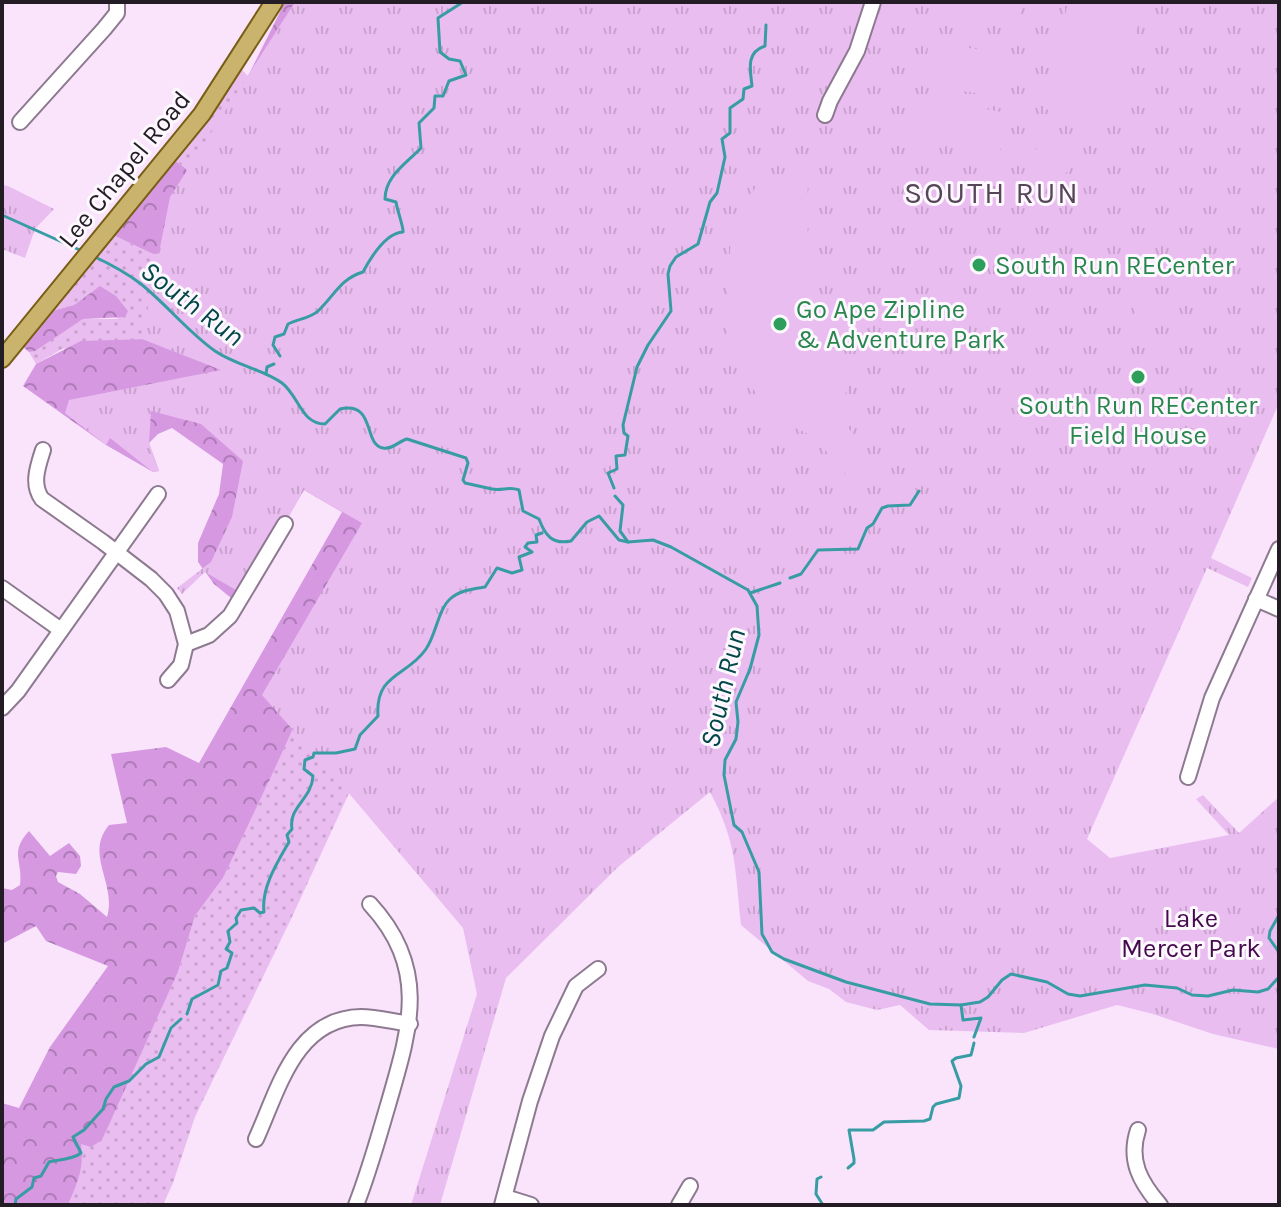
<svg xmlns="http://www.w3.org/2000/svg" width="1281" height="1207" viewBox="0 0 1281 1207" font-family="Karla,sans-serif">
<defs>
<pattern id="grass-dots" width="8" height="8" patternUnits="userSpaceOnUse" patternTransform="scale(2)"><rect width="8" height="8" fill="#eabdf1"/><path d="M2 2h.1M6 6h.1" fill="none" stroke="#c9a2ce" stroke-width="1.8" stroke-linecap="round"/></pattern>
<pattern id="forest-crowns" width="20" height="18" patternUnits="userSpaceOnUse" patternTransform="scale(2)"><rect width="20" height="18" fill="#d698e1"/><path d="M2 6a3 3 0 1 1 6 0M12 15a3 3 0 1 1 6 0" fill="none" stroke="#ad7bb6"/></pattern>
<pattern id="park-tufts" width="24" height="20" patternUnits="userSpaceOnUse" patternTransform="scale(2)"><rect width="24" height="20" fill="#eabdf1"/><path d="M3 7l-1-3M5 7V3M7 7l1-3M15 17l-1-3M17 17v-4M19 17l1-3" fill="none" stroke="#c9a2ce"/></pattern>
</defs>
<rect width="100%" height="100%" fill="#f9e4fc"/>
<!-- grass -->
<g fill="url(#grass-dots)">
<polygon points="240,68 248,76 253,88 150,339 62,349 36,364 29,352 83,319 118,319 96,289 74,305 52,311 113,235 153,254 185,168 174,160"/>
<path d="M518,426L292,917L195,1117L173,1183L163,1205H68C78,1180 84,1170 80,1143L102,1140L106,1130L178,972L195,916L223,878L377,542Z"/>
</g>
<!-- forest -->
<g fill="url(#forest-crowns)">
<path d="M285,2H622L275,768L223,878L195,916L178,972L102,1140L91,1147L81,1144C84,1170 78,1181 68,1205H2V1103L19,1108L50,1047L108,966L46,941L36,926L2,944V888L12,890L20,885C23,860 9,853 29,831L50,856L69,843L80,856L81,866L76,874L58,872L56,876L58,882L80,894L107,917C117,883 84,855 109,825L127,823L111,754L166,747L199,763L342,512L304,490L236,602L214,584L198,562V543L219,494L223,464L172,428L158,434L149,443L159,471L153,472L106,445L23,386L36,364L81,341L150,339L248,76Z"/>
<polygon points="174,160 185,168 189,175 161,253 153,254 113,235"/>
<polygon points="100,286 116,296 128,311 125,317 83,319 35,351 29,352 22,346 52,311 74,305"/>
</g>
<!-- park -->
<g fill="url(#park-tufts)">
<path d="M295,2H1279V403L1211,558L1252,578L1248,587L1207,568L1087,839L1110,858L1229,835L1196,799L1203,795L1239,833L1279,797V1049L1213,1034L1153,1014L1117,1005L1024,1033L929,1030L900,1005L877,1010L846,1002L829,989L808,981L741,925C735,870 737,842 710,792L618,867L506,978L440,1205H411L477,994L463,928L341,784L262,695L362,523L304,490L234,613L212,631L241,593L205,572L182,594L177,588L211,562L232,517L243,461L201,424L151,411L149,443L159,471L153,472L110,438L106,445L65,413L69,400L221,370L142,339L170,197Z"/>
<polygon points="2,185 8,186 54,209 35,229 25,258 2,249"/>
</g>
<!-- garden -->
<g fill="#eabdf1">
<polygon points="945,2 1020,2 1018,25 944,20"/>
<polygon points="1068,2 1143,2 1117,124 1045,109"/>
<polygon points="929,42 1016,55 1009,98 922,85"/>
<polygon points="920,97 1007,113 999,156 912,140"/>
<polygon points="1040,139 1074,154 1061,185 1027,170"/>
<path d="M793,174L808,184C805,229 808,263 825,306C833,329 848,351 850,377C851,390 841,399 835,410L879,469L857,487L813,436L770,417L726,343L731,232L755,188Z"/>
<polygon points="1138,304 1158,313 1145,342 1126,333"/>
</g>
<g fill="none" stroke-linecap="round" stroke-linejoin="round">
<!-- stream -->
<g stroke="#379ca3" stroke-width="3">
<polyline points="2,215 82,251"/>
<path d="M93,256C110,264 127,273 141,284C167,305 188,332 215,351C237,366 263,369 282,383C299,396 301,424 325,424L340,409C376,401 363,445 383,448C392,450 399,441 407,439L466,458L468,463L463,480L465,483C474,485 483,487 492,489C502,491 509,486 519,490L523,511L539,519C545,535 552,545 571,541L587,522L599,516L619,540L628,542L653,540L671,547L748,590L757,606L759,635L750,669L736,702L738,722L736,739L725,760L724,775L734,825L742,832L759,872L762,934L772,952L784,959L846,982L930,1004L961,1005L980,1002L988,997L1002,980L1011,974L1047,982L1068,994L1080,996L1145,985L1177,988L1192,995L1208,996L1233,990L1258,992L1268,989L1279,977"/>
<path d="M280,356L273,345L275,337L284,334L288,324C298,319 311,318 318,311C335,295 340,279 363,272C371,257 386,233 403,232C404,228 397,210 396,202L385,199C385,176 407,163 421,148L419,123L434,108L435,96H443L449,81L466,75L460,61L449,59L440,52L438,18L463,2"/>
<polyline points="266,374 267,367 274,364"/>
<path d="M614,488L608,473L617,469L616,456L625,455L628,436L624,433L623,425L637,367L648,345L671,311L668,274L670,266L676,257L698,244L710,202L717,193L725,157L722,139L730,133V108L743,99L744,89L752,86C750,69 746,52 765,46L766,25"/>
<polyline points="615,496 623,505 620,531 628,542"/>
<polyline points="790,578 801,574 818,550 858,549 867,528 873,524 882,508 888,506 910,505 919,491"/>
<polyline points="750,593 780,583"/>
<polyline points="1279,915 1270,931 1269,938 1279,952"/>
<polyline points="961,1005 963,1020 981,1018 974,1037"/>
<path d="M187,1014L192,999L218,985L221,971L227,968L232,953L226,949L230,942L228,931L237,923L236,918L241,910L254,908L260,913L264,912C261,888 277,863 289,842L287,835L292,829C288,807 312,799 313,776L304,769L305,760L313,757L314,753H336L355,749L360,735L378,716C375,673 407,677 426,649C436,635 438,610 450,599C460,590 473,589 485,587L497,568L512,573L522,570L519,557L532,552L525,547L528,543L537,542L536,535L542,533"/>
<polyline points="848,1168 854,1163 854,1159 849,1130 873,1130 884,1122 924,1121 930,1119 933,1107 936,1104 959,1098 961,1086 952,1061 956,1058 971,1055 974,1043"/>
<polyline points="821,1177 817,1179 816,1194 823,1205"/>
<path d="M15,1205L16,1199L32,1187L34,1178L41,1176L49,1162C58,1160 74,1159 81,1153L73,1137L84,1130L103,1109L106,1099L114,1087L129,1081L146,1064L159,1057L171,1028L181,1019"/>
</g>
<!-- minor casing -->
<g stroke="#8d7a90" stroke-width="18">
<g id="minor">
<polyline points="825,115 830,101 857,51 873,2"/>
<polyline points="20,122 104,29 117,13 117,2"/>
<path d="M43,450C38,466 31,484 42,499L103,542L151,579L166,594L177,611L186,644L181,665L168,680"/>
<polyline points="2,588 61,630"/>
<polyline points="1256,599 1279,609"/>
<polyline points="186,644 209,635 230,616 285,524"/>
<polyline points="2,708 18,691 158,494"/>
<polyline points="1188,777 1212,698 1279,549"/>
<path d="M1138,1130C1128,1160 1140,1182 1160,1205"/>
<path d="M256,1139C278,1091 295,1018 361,1017C377,1017 394,1022 410,1024"/>
<polyline points="505,1197 531,1205"/>
<path d="M356,1205C369,1172 378,1139 388,1105C410,1029 430,969 370,904"/>
<polyline points="502,1205 530,1101 552,1036 576,986 598,969"/>
<polyline points="679,1205 690,1186"/>
</g>
</g>
<!-- major casing -->
<g stroke="#785e14" stroke-width="20">
<polyline id="major" points="2,359 202,114 274,2"/>
</g>
<!-- minor -->
<use href="#minor" stroke="#fff" stroke-width="14"/>
<!-- major -->
<use href="#major" stroke="#cab46d" stroke-width="16"/>
</g>
<!-- markers -->
<g fill="#2e9e5b" stroke="#fcf8fd" stroke-width="3">
<circle cx="979" cy="265" r="8"/>
<circle cx="780" cy="324" r="8"/>
<circle cx="1138" cy="377" r="8"/>
</g>
<g text-anchor="middle" stroke-width="6" stroke-linejoin="round" paint-order="stroke">
<!-- street labels -->
<g font-size="26" fill="#241c25" stroke="#fcf8fd">
<text transform="translate(124 169) rotate(-51)" y="9">Lee Chapel Road</text>
</g>
<!-- leisure labels -->
<g font-size="26" fill="#27864d" stroke="#fcf8fd" text-anchor="start">
<text x="995" y="274">South Run RECenter</text>
<text x="796" y="318">Go Ape Zipline<tspan x="796" dy="30">&amp; Adventure Park</tspan></text>
<text x="1138" y="414" text-anchor="middle">South Run RECenter<tspan x="1138" dy="30">Field House</tspan></text>
</g>
<!-- park labels -->
<g font-size="26" fill="#440a4d" stroke="#fcf8fd">
<text x="1191" y="927">Lake<tspan x="1191" dy="30">Mercer Park</tspan></text>
</g>
<!-- water labels -->
<g font-size="28" font-style="italic" fill="#014648" stroke="#fcf8fd">
<text transform="translate(193 303) rotate(37)" y="10">South Run</text>
<text transform="translate(722 688) rotate(-77)" y="10">South Run</text>
</g>
<!-- quarter labels -->
<g font-size="30" letter-spacing="2" fill="#564558" stroke="#fcf8fd">
<text x="992" y="203">SOUTH RUN</text>
</g>
</g>
<!-- border -->
<rect width="1281" height="1207" fill="none" stroke="#241c25" stroke-width="8"/>
</svg>
